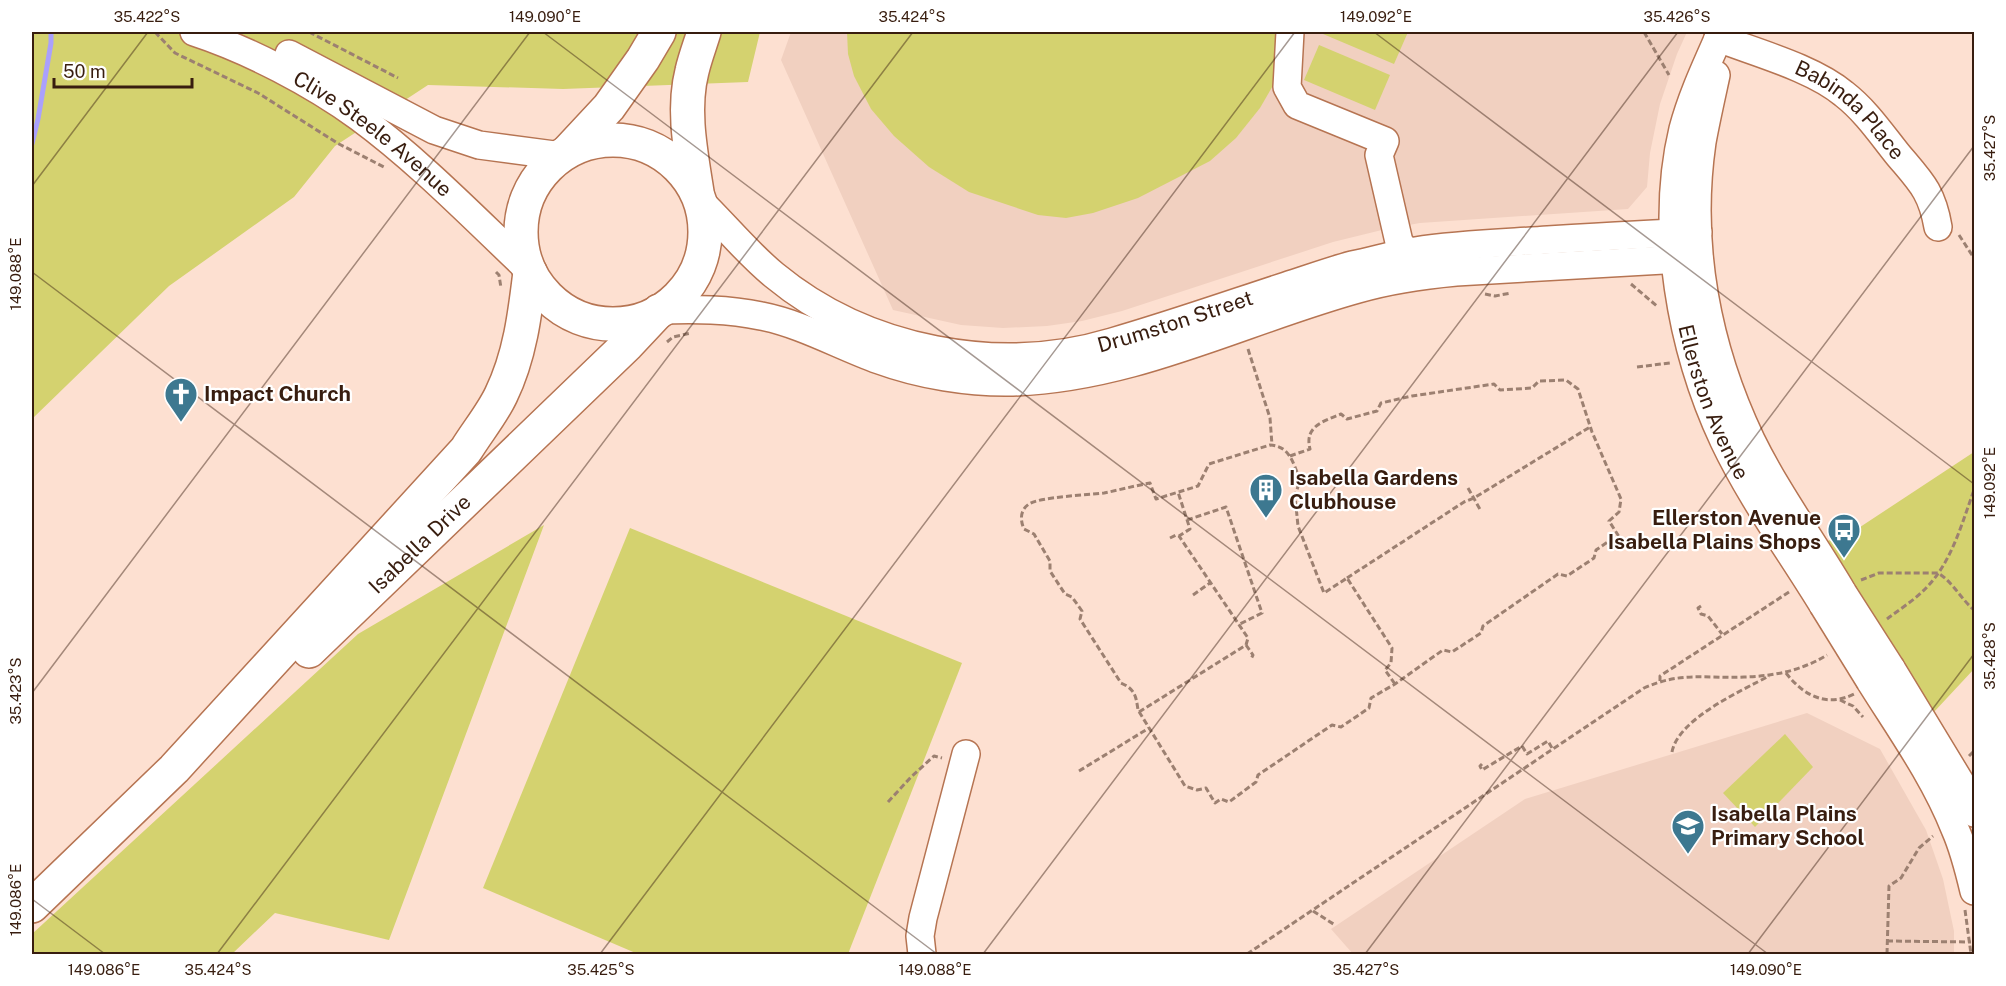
<svg xmlns="http://www.w3.org/2000/svg" width="2006" height="986" viewBox="0 0 2006 986" font-family="'Public Sans',sans-serif">
<rect width="100%" height="100%" fill="#fde0d1"/>
<!-- built -->
<g fill="#f1d0c0">
<polygon points="791,32 1687,32 1677,54 1660,104 1650,153 1647,187 1628,209 1420,223 1386,229 1333,242 1122,311 1082,321 1047,326 1003,328 961,325 893,310 781,60"/>
<polygon points="1807,713 1880,749 1926,830 1943,879 1954,931 1954,954 1353,954 1331,929 1525,799"/>
</g>
<!-- green -->
<g fill="#d4d26f">
<polygon points="32,32 760,32 748,82 563,89 428,85 335,146 294,197 169,286 32,419"/>
<polygon points="847,32 1280,32 1275,82 1260,108 1236,138 1210,161 1138,198 1093,213 1066,218 1038,215 969,192 929,167 894,136 871,109 854,76 848,54"/>
<polygon points="1324,32 1408,32 1394,64 1323,34"/>
<polygon points="1319,45 1390,75 1375,110 1304,80"/>
<polygon points="1974,452 1974,669 1933,713 1827,541 1848,535"/>
<polygon points="544,525 389,940 275,913 232,954 32,954 32,934 358,634"/>
<polygon points="630,528 962,663 848,954 638,954 483,888"/>
<polygon points="1785,734 1813,767 1755,827 1723,793"/>
</g>
<g fill="none" stroke-linecap="round" stroke-linejoin="round">
<!-- stream -->
<polyline stroke="#aaa0fc" stroke-width="5" points="32,144 38,119 51,43 51,32"/>
<!-- minor casing -->
<g stroke="#b67452" stroke-width="30">
<g id="minor">
<path id="s1" d="M194,32C249,50 312,83 359,117C420,162 474,218 529,270"/>
<polyline points="1290,32 1287,87 1297,105 1385,141 1379,155 1399,242 1416,265"/>
<path id="s2" d="M1721,32C1707,64 1692,95 1683,129C1659,229 1681,349 1724,441C1751,498 1790,551 1823,605"/>
<path id="s3" d="M1718,38C1757,53 1813,68 1844,94C1866,111 1882,135 1899,156C1921,182 1932,192 1938,227"/>
<polyline points="289,54 434,130 479,145 562,156"/>
<path d="M1716,75C1711,98 1706,120 1702,142C1687,245 1707,348 1751,440C1777,493 1813,542 1843,593"/>
<path id="s4" d="M698,199C724,224 746,252 774,275C866,351 999,376 1112,342C1171,325 1228,305 1286,286C1308,279 1330,271 1352,265C1373,261 1394,254 1415,251C1459,244 1503,243 1548,240C1598,237 1648,234 1698,232"/>
<path d="M661,310C695,309 728,309 761,316C802,324 840,346 879,360C920,375 969,383 1013,382C1135,378 1242,321 1358,289C1389,280 1423,275 1456,272L1699,258"/>
<polyline points="1891,668 1962,785 1974,813"/>
<path d="M1870,681C1900,729 1934,776 1955,829C1964,849 1969,870 1974,891"/>
<polyline points="922,954 920,936 923,918 966,754"/>
</g>
</g>
<!-- major casing -->
<g stroke="#b67452" stroke-width="36">
<g id="major">
<circle cx="613" cy="232" r="92"/>
<polyline points="568,151 609,107 643,59 659,32"/>
<path d="M697,192C691,153 682,110 692,71C695,58 700,45 704,32"/>
<path id="s5" d="M309,651L628,344L659,311"/>
<path d="M32,906L174,769L466,450C477,432 492,414 501,395C520,356 525,314 530,272"/>
</g>
</g>
<!-- path -->
<g stroke="#9c8071" stroke-width="3" stroke-dasharray="6 3" stroke-linecap="butt">
<polyline points="155,32 175,53 258,93 339,144 384,167"/>
<polyline points="309,32 398,78"/>
<polyline points="1644,32 1669,75"/>
<polyline points="1959,235 1974,258"/>
<polyline points="496,272 499,275 501,288"/>
<polyline points="1631,284 1658,307"/>
<polyline points="1485,294 1495,296 1511,293"/>
<polyline points="667,342 673,337 691,333"/>
<polyline points="1248,349 1270,418 1272,445"/>
<polyline points="1637,367 1670,363"/>
<path d="M1290,456L1310,449C1304,426 1324,421 1341,414L1347,419L1377,411L1381,403L1412,396L1494,384L1500,390L1532,388L1539,381L1566,380L1578,389L1592,432L1621,499L1619,512L1609,521L1618,535L1596,550L1594,558L1567,576L1558,574L1483,626L1481,633L1452,652L1443,650L1395,684L1371,698L1369,708L1341,727L1332,725L1258,775L1256,782L1229,802L1221,799L1215,803L1206,788L1197,790L1185,786L1138,710C1136,696 1135,689 1121,683L1080,619L1082,611L1072,597L1065,594L1050,571V561L1034,534L1024,529C1020,520 1020,510 1029,504C1039,497 1088,495 1104,493C1119,490 1134,486 1150,483L1156,499L1198,486L1209,464L1270,445C1290,446 1293,463 1300,480L1295,496L1298,526L1324,593L1347,578L1392,648L1391,663L1385,670L1395,684"/>
<polyline points="1468,488 1481,511"/>
<polyline points="1187,520 1226,507 1262,613 1238,625"/>
<polyline points="1170,538 1176,535 1179,536 1190,529 1178,492"/>
<polyline points="1347,578 1464,502 1474,498 1590,427"/>
<path d="M1861,580L1879,573H1938C1952,581 1961,599 1974,610"/>
<polyline points="1193,595 1210,583"/>
<polyline points="1701,606 1698,608 1701,614 1708,616 1722,634"/>
<path d="M1887,619C1900,609 1916,599 1927,587C1952,561 1962,523 1974,490"/>
<polyline points="1246,645 1253,655 1251,659"/>
<path d="M1786,673C1803,695 1826,708 1854,694"/>
<polyline points="1660,681 1660,676 1789,592"/>
<polyline points="1840,700 1853,706 1863,717"/>
<polyline points="1139,712 1246,645 1248,638 1179,536"/>
<path d="M1672,752C1678,719 1741,691 1769,676"/>
<polyline points="1969,756 1974,751"/>
<polyline points="1482,764 1480,766 1482,770 1522,746 1527,754 1548,741 1552,748"/>
<polyline points="1079,771 1149,728"/>
<polyline points="888,802 911,777 934,756 942,758"/>
<polyline points="1965,910 1971,954"/>
<polyline points="1313,911 1335,925"/>
<polyline points="1887,941 1971,942"/>
<path d="M1247,954L1644,688C1682,671 1706,679 1744,677C1774,676 1801,671 1827,655"/>
<polyline points="1887,954 1889,886 1901,878 1919,848 1933,836"/>
</g>
<!-- minor -->
<use href="#minor" stroke="#fff" stroke-width="27"/>
<!-- major -->
<use href="#major" stroke="#fff" stroke-width="33"/>
<!-- minor-bridge casing -->
<g stroke="#b67452" stroke-width="30" stroke-linecap="butt">
<g id="minor-bridge">
<polyline points="1843,593 1891,668"/>
<polyline points="1823,605 1870,681"/>
</g>
</g>
<!-- minor-bridge -->
<use href="#minor-bridge" stroke="#fff" stroke-width="27"/>
</g>
<!-- ticks -->
<path fill="none" stroke="#381d0f" stroke-width="1.5" stroke-opacity="0.45" d="M543,32L1768,954M1374,32L1974,484M32,186L148,32M32,272L937,954M32,693L530,32M32,899L105,954M217,954L913,32M600,954L1295,32M983,954L1678,32M1365,954L1974,146M1748,954L1974,654"/>
<!-- icons -->
<defs>
<g id="church-pin" transform="scale(1.725)"><path d="M0 17L-7.5 6A9.5 9.5 0 1 1 7.5 6Z" fill="#3d7890" stroke="#fff"/><path d="M-1.2-6h2.4v3.5h3.3v2.4h-3.3V6h-2.4V-.1h-3.3v-2.4h3.3Z" fill="#fff"/></g>
<g id="building-pin" transform="scale(1.725)"><path d="M0 17L-7.5 6A9.5 9.5 0 1 1 7.5 6Z" fill="#3d7890" stroke="#fff"/><path d="M-4-6H4V6H1V3H-1V6H-4ZM-2.5-4.3h1.7v1.8h-1.7ZM.8-4.3h1.7v1.8H.8ZM-2.5-1h1.7V.8h-1.7ZM.8-1h1.7V.8H.8Z" fill="#fff"/></g>
<g id="bus-pin" transform="scale(1.725)"><path d="M0 17L-7.5 6A9.5 9.5 0 1 1 7.5 6Z" fill="#3d7890" stroke="#fff"/><path d="M-5-6H5V4H4V6H2V4H-2V6H-4V4H-5ZM-3.5-4V0h7V-4ZM-3.5 1.2v1.5H-2V1.2ZM2 1.2v1.5H3.5V1.2Z" fill="#fff"/></g>
<g id="school-pin" transform="scale(1.725)"><path d="M0 17L-7.5 6A9.5 9.5 0 1 1 7.5 6Z" fill="#3d7890" stroke="#fff"/><path d="M0-5L7-2L0 1L-7-2ZM-4 1L0 2.5L4 1V4Q0 6-4 4Z" fill="#fff"/></g>
</defs>
<g fill-rule="evenodd">
<use href="#church-pin" x="181" y="394"/>
<use href="#building-pin" x="1266" y="490"/>
<use href="#bus-pin" x="1844" y="530"/>
<use href="#school-pin" x="1688" y="826"/>
</g>
<g text-anchor="middle" stroke-width="4.5" stroke-linejoin="round" paint-order="stroke">
<!-- street labels -->
<g font-size="21" fill="#381d0f" stroke="#fff">
<text dy="7" stroke="none"><textPath href="#s3" startOffset="153">Babinda Place</textPath></text>
<text dy="7" stroke="none"><textPath href="#s1" startOffset="207">Clive Steele Avenue</textPath></text>
<text dy="7" stroke="none"><textPath href="#s4" startOffset="532">Drumston Street</textPath></text>
<text dy="7" stroke="none"><textPath href="#s2" startOffset="384">Ellerston Avenue</textPath></text>
<text dy="7" stroke="none"><textPath href="#s5" startOffset="154">Isabella Drive</textPath></text>
</g>
<!-- poi labels -->
<g font-size="21" font-weight="bold" fill="#381d0f" stroke="#fff" text-anchor="start">
<text x="204" y="401">Impact Church</text>
<text x="1289" y="485">Isabella Gardens<tspan x="1289" dy="24">Clubhouse</tspan></text>
<text x="1821" y="525" text-anchor="end">Ellerston Avenue<tspan x="1821" dy="24">Isabella Plains Shops</tspan></text>
<text x="1711" y="821">Isabella Plains<tspan x="1711" dy="24">Primary School</tspan></text>
</g>
</g>
<!-- border -->
<rect width="2006" height="986" fill="none" stroke="#ffffff" stroke-width="66"/>
<!-- scale -->
<path d="M54 78v9h138v-9" fill="none" stroke="#381d0f" stroke-width="3"/>
<text x="63" y="78" font-size="18" fill="#381d0f" stroke="#ffffff" stroke-width="4.5" paint-order="stroke">50 m</text>
<rect x="33" y="33" width="1940" height="920" fill="none" stroke="#381d0f" stroke-width="2"/>
<g font-size="15" text-anchor="middle" fill="#381d0f">
<text x="147" y="22">35.422°S</text>
<text x="545" y="22">149.090°E</text>
<text x="912" y="22">35.424°S</text>
<text x="1376" y="22">149.092°E</text>
<text x="1677" y="22">35.426°S</text>
<text transform="translate(1990 148) rotate(-90)" y="5">35.427°S</text>
<text transform="translate(16 274) rotate(-90)" y="5">149.088°E</text>
<text transform="translate(1990 483) rotate(-90)" y="5">149.092°E</text>
<text transform="translate(1990 656) rotate(-90)" y="5">35.428°S</text>
<text transform="translate(16 691) rotate(-90)" y="5">35.423°S</text>
<text transform="translate(16 900) rotate(-90)" y="5">149.086°E</text>
<text x="104" y="975">149.086°E</text>
<text x="218" y="975">35.424°S</text>
<text x="601" y="975">35.425°S</text>
<text x="935" y="975">149.088°E</text>
<text x="1366" y="975">35.427°S</text>
<text x="1766" y="975">149.090°E</text>
</g>
</svg>
